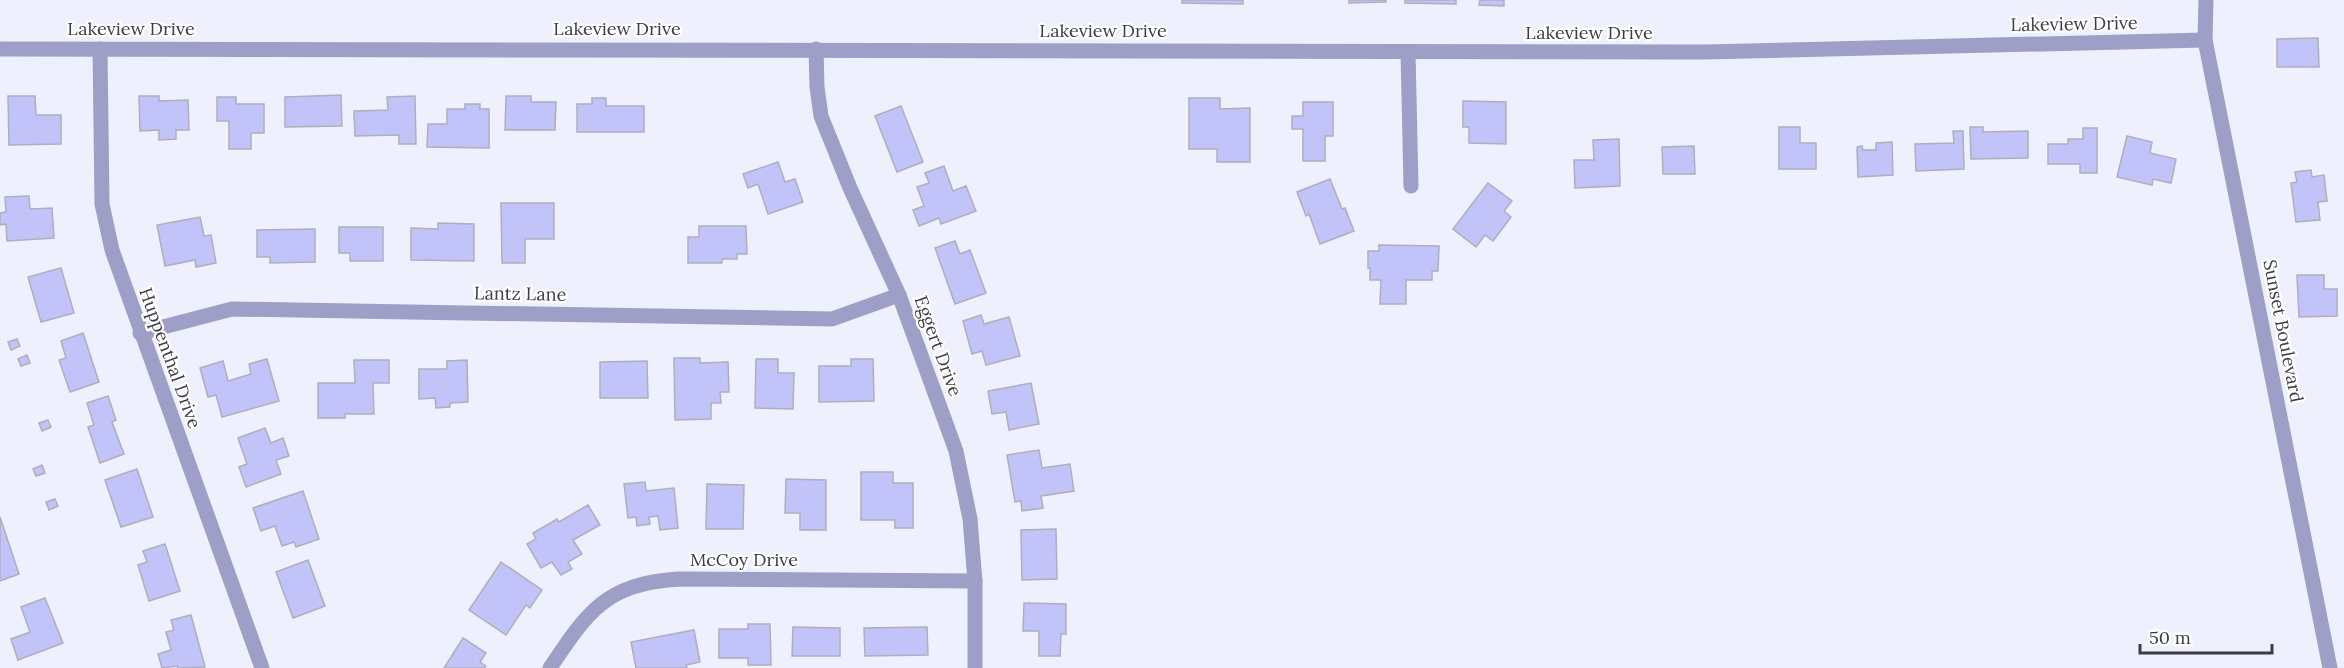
<svg xmlns="http://www.w3.org/2000/svg" width="2344" height="668" viewBox="0 0 2344 668" font-family="Lora,serif">
<rect width="100%" height="100%" fill="#eff0fe"/>
<!-- building -->
<g fill="#c2c3f9" stroke="#aeaebc" stroke-width="1.5">
<polygon points="1182,0 1243,0 1243,4 1182,3"/>
<polygon points="1349,0 1386,0 1386,2 1349,3"/>
<polygon points="1405,0 1456,0 1456,4 1405,3"/>
<polygon points="1480,0 1504,0 1504,6 1479,5"/>
<polygon points="2318,38 2319,67 2277,67 2277,39"/>
<polygon points="341,95 342,126 285,127 285,97"/>
<polygon points="8,96 35,96 36,115 61,115 61,144 9,145"/>
<polygon points="139,96 159,96 159,101 188,100 189,130 176,130 176,139 159,140 159,130 140,131"/>
<polygon points="415,96 416,144 399,144 399,135 355,136 354,111 388,110 387,97"/>
<polygon points="506,96 531,96 531,102 556,102 555,130 505,130"/>
<polygon points="217,97 236,97 236,104 264,104 264,133 251,133 251,149 229,149 229,121 217,121"/>
<polygon points="592,98 606,98 606,106 644,106 644,132 577,132 577,104 592,104"/>
<polygon points="1189,98 1220,98 1220,109 1250,108 1250,162 1217,162 1217,149 1189,149"/>
<polygon points="1463,101 1506,102 1506,144 1469,143 1469,127 1463,127"/>
<polygon points="1303,102 1333,102 1333,136 1325,136 1325,161 1303,161 1303,129 1292,129 1292,116 1303,116"/>
<polygon points="465,104 480,104 480,109 489,109 489,148 427,147 428,124 447,124 447,109 465,109"/>
<polygon points="901,106 923,162 897,172 875,116"/>
<polygon points="1779,127 1800,127 1800,143 1816,143 1816,169 1779,169"/>
<polygon points="1970,127 1983,127 1983,132 2028,131 2028,158 1971,159"/>
<polygon points="2083,128 2097,128 2097,173 2080,173 2080,164 2048,164 2048,144 2068,144 2068,139 2083,139"/>
<polygon points="1953,131 1963,131 1964,169 1916,171 1915,144 1954,143"/>
<polygon points="2127,136 2152,142 2150,153 2176,159 2171,183 2153,179 2152,185 2117,177"/>
<polygon points="1619,139 1620,186 1575,188 1574,160 1594,160 1593,140"/>
<polygon points="1892,142 1893,175 1858,177 1857,147 1862,146 1863,150 1876,150 1876,143"/>
<polygon points="1694,146 1695,174 1663,174 1662,147"/>
<polygon points="778,162 785,182 795,179 803,202 768,214 758,184 748,188 743,174"/>
<polygon points="944,166 953,191 966,186 976,211 941,224 939,218 919,226 913,210 924,206 917,187 929,183 925,173"/>
<polygon points="2311,170 2312,177 2324,175 2327,201 2318,202 2320,220 2296,222 2291,183 2297,182 2295,172"/>
<polygon points="1330,179 1342,209 1345,208 1354,231 1320,244 1309,214 1306,216 1297,192"/>
<polygon points="1488,183 1512,201 1504,211 1511,217 1493,241 1485,235 1476,247 1453,229"/>
<polygon points="29,196 30,209 52,208 54,238 7,241 6,224 0,225 0,213 6,212 5,197"/>
<polygon points="501,203 554,203 554,239 525,239 525,263 502,263"/>
<polygon points="200,217 204,236 211,235 216,263 196,267 195,260 165,266 157,225"/>
<polygon points="438,223 474,224 474,261 411,260 411,228 438,229"/>
<polygon points="699,226 746,226 747,254 737,254 737,259 722,259 722,263 688,263 688,237 699,237"/>
<polygon points="339,227 383,227 383,261 350,261 350,253 339,253"/>
<polygon points="315,229 315,262 270,263 270,257 257,257 257,230"/>
<polygon points="955,241 960,254 970,250 986,293 955,304 935,248"/>
<polygon points="1379,245 1439,246 1438,271 1432,271 1432,280 1406,280 1406,304 1380,304 1381,280 1370,280 1370,268 1368,268 1368,251 1379,251"/>
<polygon points="61,268 74,313 41,322 28,277"/>
<polygon points="2297,275 2324,275 2324,289 2337,289 2337,316 2299,317"/>
<polygon points="981,315 984,324 1009,317 1020,356 986,365 982,351 972,354 963,321"/>
<polygon points="83,333 99,382 70,392 59,360 66,358 61,341"/>
<polygon points="17,339 20,346 11,350 8,342"/>
<polygon points="27,355 30,363 21,366 18,359"/>
<polygon points="674,358 700,358 700,363 728,362 729,392 720,392 721,403 711,403 711,419 675,420"/>
<polygon points="267,359 279,401 222,417 216,395 208,397 200,368 223,361 228,381 251,374 249,364"/>
<polygon points="756,359 778,359 778,373 794,373 793,409 755,408"/>
<polygon points="851,359 873,359 874,401 819,402 819,366 851,366"/>
<polygon points="354,360 389,360 389,383 373,383 374,414 345,414 345,418 318,418 318,383 355,383"/>
<polygon points="467,360 468,402 450,403 450,407 436,408 435,398 419,399 419,369 447,369 447,361"/>
<polygon points="647,361 648,398 600,398 600,362"/>
<polygon points="1031,383 1039,424 1009,430 1006,412 992,414 988,391"/>
<polygon points="108,396 116,420 112,422 124,454 100,463 88,427 94,425 87,403"/>
<polygon points="48,420 51,427 42,431 39,423"/>
<polygon points="265,428 271,443 283,438 289,456 276,460 281,474 246,487 239,467 247,464 238,438"/>
<polygon points="1039,450 1042,468 1070,464 1074,491 1041,496 1043,508 1022,511 1021,501 1015,502 1007,455"/>
<polygon points="42,465 45,473 36,476 33,469"/>
<polygon points="137,469 153,517 121,527 105,480"/>
<polygon points="861,472 893,472 893,483 913,483 913,528 895,528 895,520 861,520"/>
<polygon points="786,479 826,480 826,530 800,530 800,513 785,513"/>
<polygon points="645,482 646,491 674,488 678,528 660,530 658,516 649,517 650,524 637,526 636,517 628,518 624,484"/>
<polygon points="707,484 744,485 743,529 706,529"/>
<polygon points="303,491 319,539 296,547 294,542 282,546 275,526 261,531 253,508"/>
<polygon points="55,499 58,506 49,510 46,502"/>
<polygon points="588,505 600,525 573,540 582,554 568,562 572,569 561,575 552,562 541,568 527,544 536,539 533,533 557,519 559,522"/>
<polygon points="0,517 19,574 0,581"/>
<polygon points="1056,529 1057,579 1022,580 1021,530"/>
<polygon points="165,544 180,591 149,601 138,565 147,562 143,551"/>
<polygon points="308,560 325,606 293,618 276,572"/>
<polygon points="501,562 542,590 530,608 526,605 506,635 469,610"/>
<polygon points="45,598 63,643 18,660 11,639 30,632 21,607"/>
<polygon points="1024,603 1066,604 1066,634 1061,634 1060,656 1039,656 1039,631 1023,631"/>
<polygon points="191,615 205,667 178,668 177,666 162,668 158,654 171,650 166,632 174,630 171,620"/>
<polygon points="748,624 770,624 771,665 748,665 748,658 719,658 719,629 748,629"/>
<polygon points="793,627 840,628 840,656 792,656"/>
<polygon points="927,627 928,655 865,656 864,628"/>
<polygon points="694,630 700,662 686,665 687,668 636,668 631,642"/>
<polygon points="463,638 486,653 480,662 486,666 484,668 444,668"/>
</g>
<g fill="none" stroke-linecap="round" stroke-linejoin="round">
<!-- street -->
<g stroke="#9e9fc6" stroke-width="15">
<polyline points="2206,0 2205,40 2330,668"/>
<polyline points="0,49 1704,52 2205,40"/>
<polyline points="100,49 102,204 112,250 262,668"/>
<polyline points="816,49 817,87 821,116 850,188 899,295 956,451 970,519 975,581 975,668"/>
<polyline points="1408,52 1411,186"/>
<polyline points="140,333 232,309 832,319 899,295"/>
<path d="M550,668C588,611 606,584 678,579L975,581"/>
</g>
</g>
<g text-anchor="middle" stroke-width="4.5" stroke-linejoin="round" paint-order="stroke">
<!-- street labels -->
<g font-size="18" fill="#3c3c42" stroke="#fff">
<text transform="translate(2074 24) rotate(-1)" y="6">Lakeview Drive</text>
<text x="131" y="35">Lakeview Drive</text>
<text x="617" y="35">Lakeview Drive</text>
<text x="1103" y="37">Lakeview Drive</text>
<text x="1589" y="39">Lakeview Drive</text>
<text transform="translate(520 294) rotate(1)" y="6">Lantz Lane</text>
<text transform="translate(2283 331) rotate(79)" y="6">Sunset Boulevard</text>
<text transform="translate(938 346) rotate(70)" y="6">Eggert Drive</text>
<text transform="translate(170 358) rotate(70)" y="6">Huppenthal Drive</text>
<text x="744" y="566">McCoy Drive</text>
</g>
</g>
<!-- scale -->
<path d="M2140 644v9h132v-9" fill="none" stroke="#3c3c42" stroke-width="3"/>
<text x="2149" y="644" font-size="18" fill="#3c3c42" stroke="#ffffff" stroke-width="4.5" paint-order="stroke">50 m</text>
</svg>
